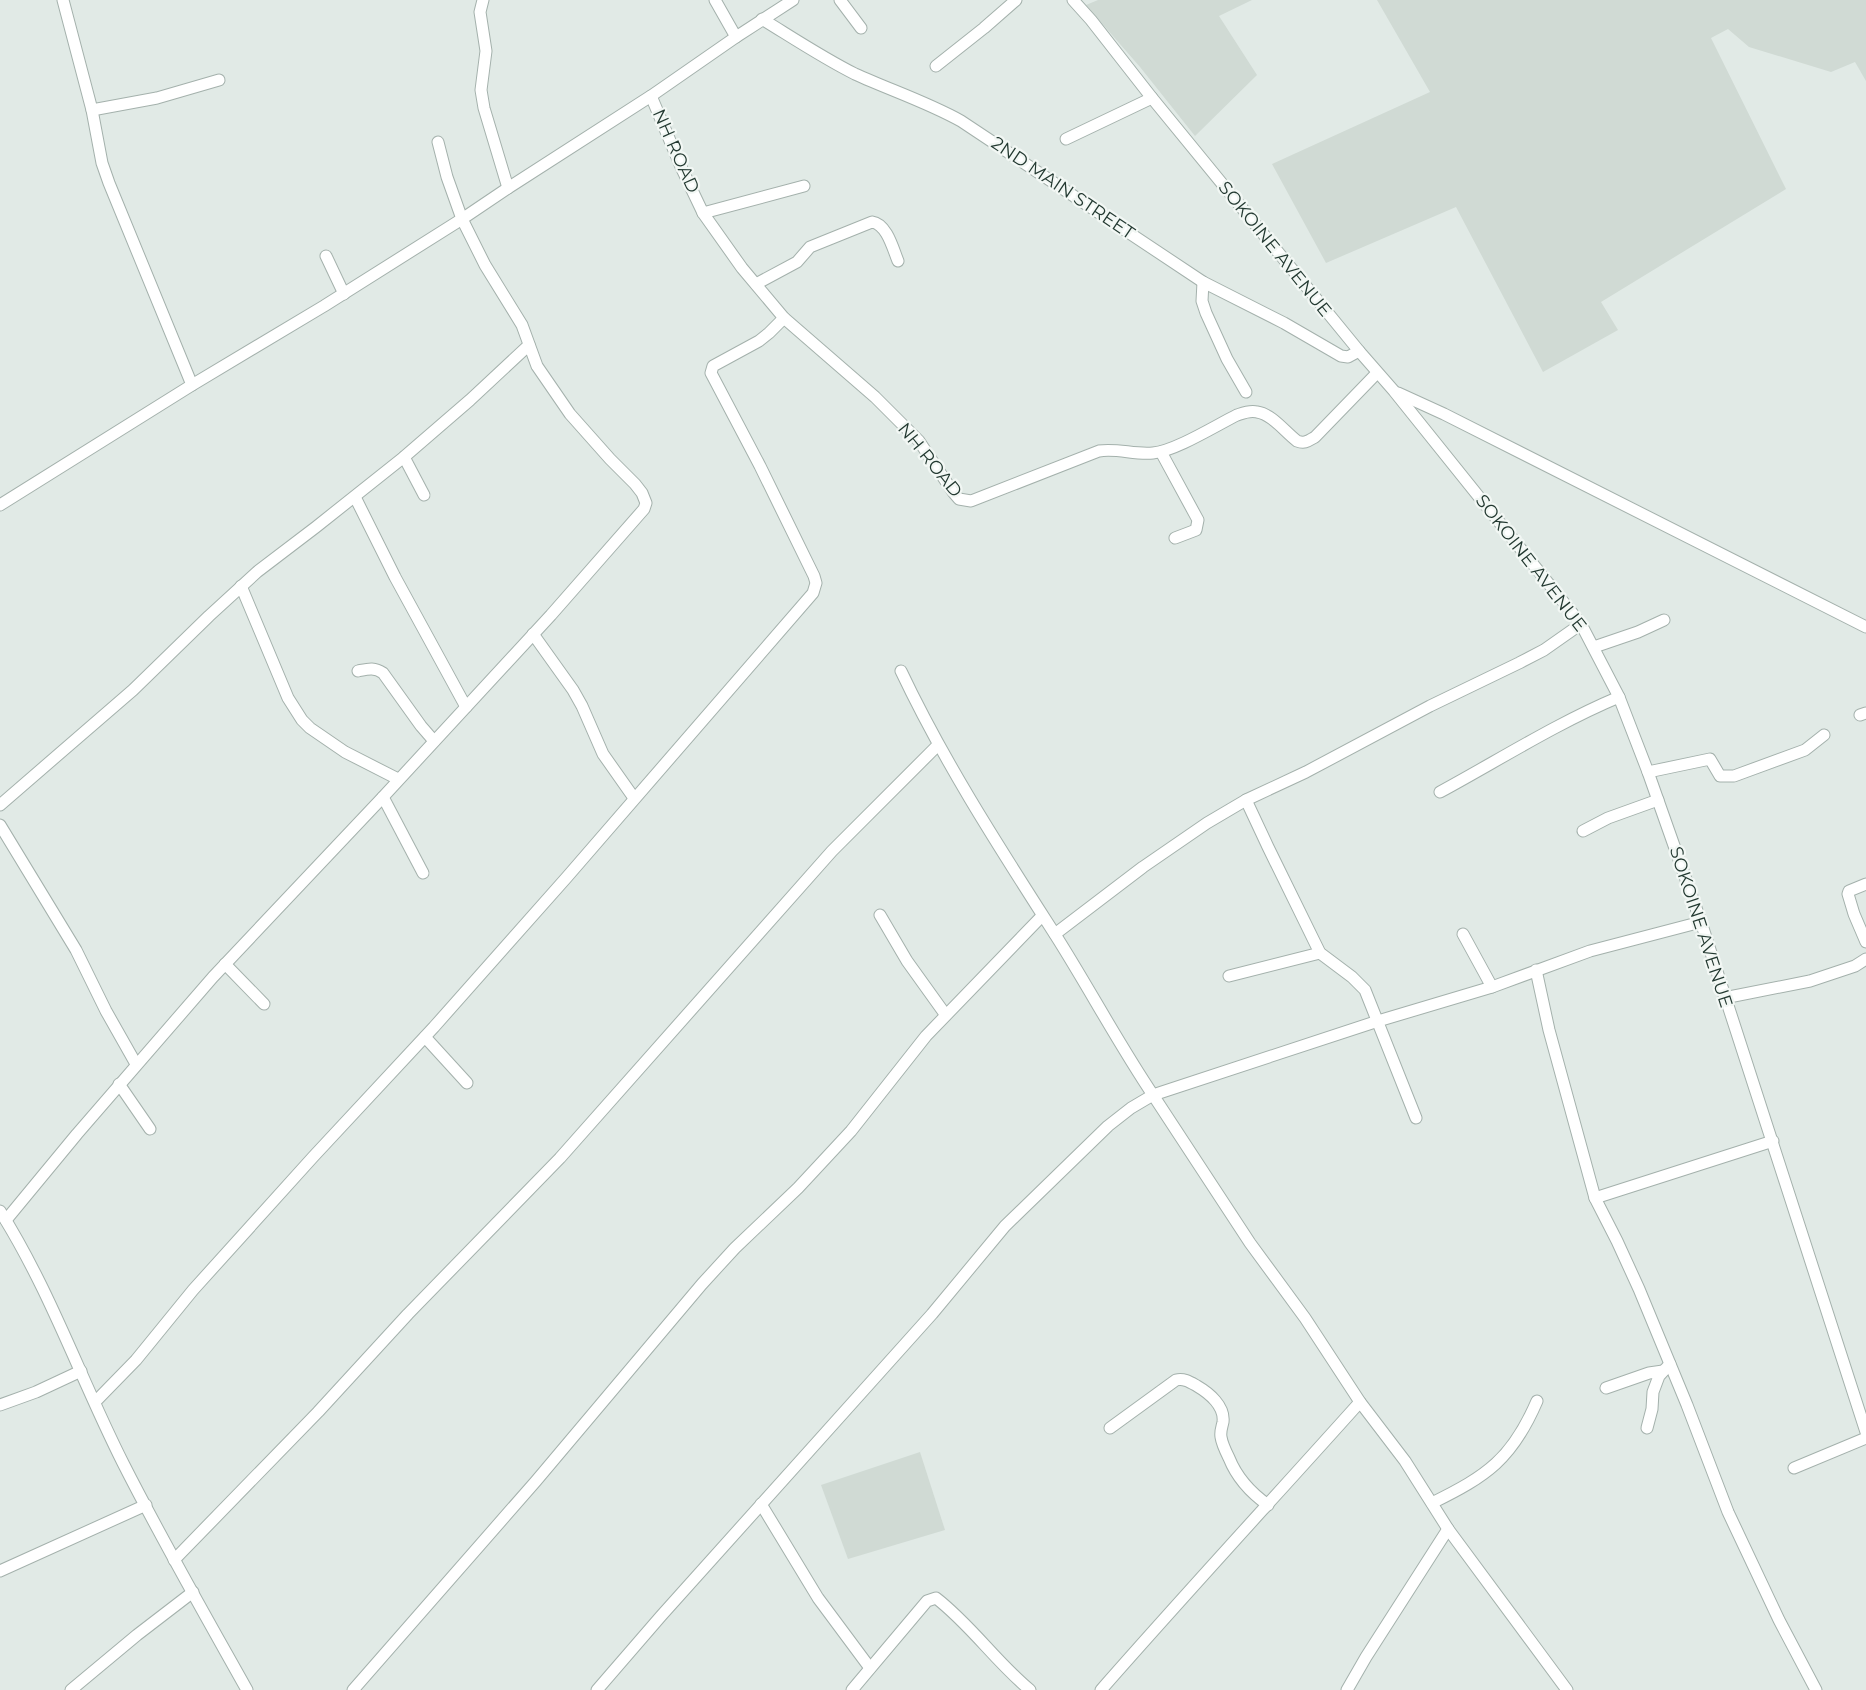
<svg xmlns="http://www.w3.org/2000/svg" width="1866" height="1690" viewBox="0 0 1866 1690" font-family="Montserrat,sans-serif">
<rect width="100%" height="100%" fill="#e1eae6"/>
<!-- built -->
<g fill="#d0dad4">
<polygon points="1098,0 1252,0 1219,16 1257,75 1195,136 1140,67 1086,5"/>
<polygon points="1377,0 1866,0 1866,81 1855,62 1831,72 1749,47 1728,29 1711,38 1786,189 1601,302 1618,330 1543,372 1456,207 1326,263 1272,164 1430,92"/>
<polygon points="920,1452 945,1530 848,1559 821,1485"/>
</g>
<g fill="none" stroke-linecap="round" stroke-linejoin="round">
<!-- minor casing -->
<g stroke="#a4b1ac" stroke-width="13">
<g id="minor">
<polyline points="63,0 92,110 102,163 109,183 192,385"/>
<polyline points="483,0 480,12 486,51 481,90 484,108 508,188"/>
<polyline points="715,0 736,37"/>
<polyline points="840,0 861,28"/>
<polyline points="1073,0 1091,20 1152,98 1359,351 1394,391 1581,624 1619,697 1648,772 1701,922 1866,1432"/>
<path d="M762,19C793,38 823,58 855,74C890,90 927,102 961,121L1203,282L1284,323L1341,356L1348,357L1359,351"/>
<polyline points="936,66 984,28 1016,0"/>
<path d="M651,96L682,169L703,213L742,268L784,318L875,397L919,441L953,492L959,499L971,501L1099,451C1117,448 1135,455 1153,453C1175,451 1215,426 1237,415C1243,413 1250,410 1257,412C1272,414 1285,432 1297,441C1305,444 1308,441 1315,437L1377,373"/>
<polyline points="92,110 157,98 219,80"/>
<polyline points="1066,139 1152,98"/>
<polyline points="703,213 804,186"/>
<polyline points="326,256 344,294"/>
<polyline points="1203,282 1202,301 1206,313 1227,359 1246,392"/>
<path d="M756,284L797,262L810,247L872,222C887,224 893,249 898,261"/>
<polyline points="1398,393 1444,414 1866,627"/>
<polyline points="1161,452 1198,520 1196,530 1175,538"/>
<polyline points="404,457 424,495"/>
<polyline points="355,497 395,577 466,707"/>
<polyline points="0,505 192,385 324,306 462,219 508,188 651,96 736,37 793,0"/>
<polyline points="241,586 288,698 302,720 310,728 345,752 398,779"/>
<polyline points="533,634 573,690 582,706 603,754 634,798"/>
<polyline points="1594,647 1638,632 1664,620"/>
<path d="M358,671C368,669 374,667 383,673L421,726L434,741"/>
<path d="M901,671C945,764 1001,850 1056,936C1089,988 1118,1043 1153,1095L1378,1021L1492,987L1590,951L1701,922"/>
<polyline points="1860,715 1866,713"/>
<polyline points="1648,772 1710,759 1720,776 1734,776 1805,750 1824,735"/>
<path d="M1440,792C1499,760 1557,723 1619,697"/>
<polyline points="383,797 423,873"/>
<polyline points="1246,800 1268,847 1320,953 1352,977 1365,990 1416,1118"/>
<polyline points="0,805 133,690 209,616 257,572 316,527 404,457 470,400 529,345"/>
<polyline points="0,825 76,950 106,1011 136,1064"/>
<polyline points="1583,831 1608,818 1658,800"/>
<polyline points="1866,884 1849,891 1848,894 1854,914 1866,942"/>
<polyline points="880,915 907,961 945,1014"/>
<polyline points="1055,934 1143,867 1207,823 1246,800 1306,772 1430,706 1519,663 1544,650 1581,624"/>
<polyline points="1463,934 1492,987"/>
<polyline points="225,964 264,1004"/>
<polyline points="1536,970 1549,1030 1595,1198 1617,1241 1639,1289 1687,1405 1728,1512 1779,1620 1816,1690"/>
<polyline points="1229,976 1320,953"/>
<polyline points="1724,998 1810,981 1855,966 1866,959"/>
<polyline points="425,1037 467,1083"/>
<polyline points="119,1084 150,1129"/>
<polyline points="1595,1198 1773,1141"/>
<path d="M0,1211C50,1290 81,1380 123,1463C162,1540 205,1615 247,1690"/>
<polyline points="6,1220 77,1134 213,977 383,797 551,615 644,509 646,503 642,493 635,484 610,459 570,414 537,366 522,325 485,265 462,219 447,177 438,142"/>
<polyline points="1606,1388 1649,1373 1663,1371"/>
<polyline points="95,1402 136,1360 193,1290 313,1157 434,1027 567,877 813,593 816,583 814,576 760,466 711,373 713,366 759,341 769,333 784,318"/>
<polyline points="0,1405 36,1392 81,1371"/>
<path d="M1110,1428L1176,1380C1184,1378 1190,1382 1197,1386C1209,1393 1225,1406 1223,1422C1222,1427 1220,1431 1221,1437C1222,1444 1226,1452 1229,1458C1237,1478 1251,1493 1268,1505"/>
<polyline points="1647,1428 1652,1409 1653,1392 1659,1376 1670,1364"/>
<polyline points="1794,1468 1866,1438"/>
<path d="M1432,1503C1487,1476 1512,1459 1537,1401"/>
<polyline points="761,1504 818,1598 870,1668"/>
<polyline points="174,1560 318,1412 408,1314 560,1158 832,851 938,745"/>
<polyline points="0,1571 146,1505"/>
<polyline points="71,1690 137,1635 193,1592"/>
<polyline points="353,1690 536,1481 702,1284 735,1248 798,1188 851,1131 926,1036 1042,916"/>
<polyline points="597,1690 661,1616 932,1314 1005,1226 1108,1126 1131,1108 1153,1095 1250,1243 1305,1318 1360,1402 1405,1461 1448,1529 1567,1690"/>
<path d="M852,1690L927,1601L936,1598C971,1625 996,1662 1030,1690"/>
<path d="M1101,1690C1186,1593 1274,1498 1360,1402"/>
<polyline points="1347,1690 1366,1657 1448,1529"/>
</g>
</g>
<!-- minor -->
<use href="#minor" stroke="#fff" stroke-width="11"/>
</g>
<g text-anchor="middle" stroke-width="4.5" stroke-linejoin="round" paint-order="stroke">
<!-- street labels -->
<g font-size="18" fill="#233931" stroke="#f2f7f4">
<text transform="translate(676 151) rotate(66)" y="6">NH ROAD</text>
<text transform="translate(1063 188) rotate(34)" y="6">2ND MAIN STREET</text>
<text transform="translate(1275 249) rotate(51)" y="6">SOKOINE AVENUE</text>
<text transform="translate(930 460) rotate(51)" y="6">NH ROAD</text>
<text transform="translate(1531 563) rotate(52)" y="6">SOKOINE AVENUE</text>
<text transform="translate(1701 927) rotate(72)" y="6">SOKOINE AVENUE</text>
</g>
</g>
</svg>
